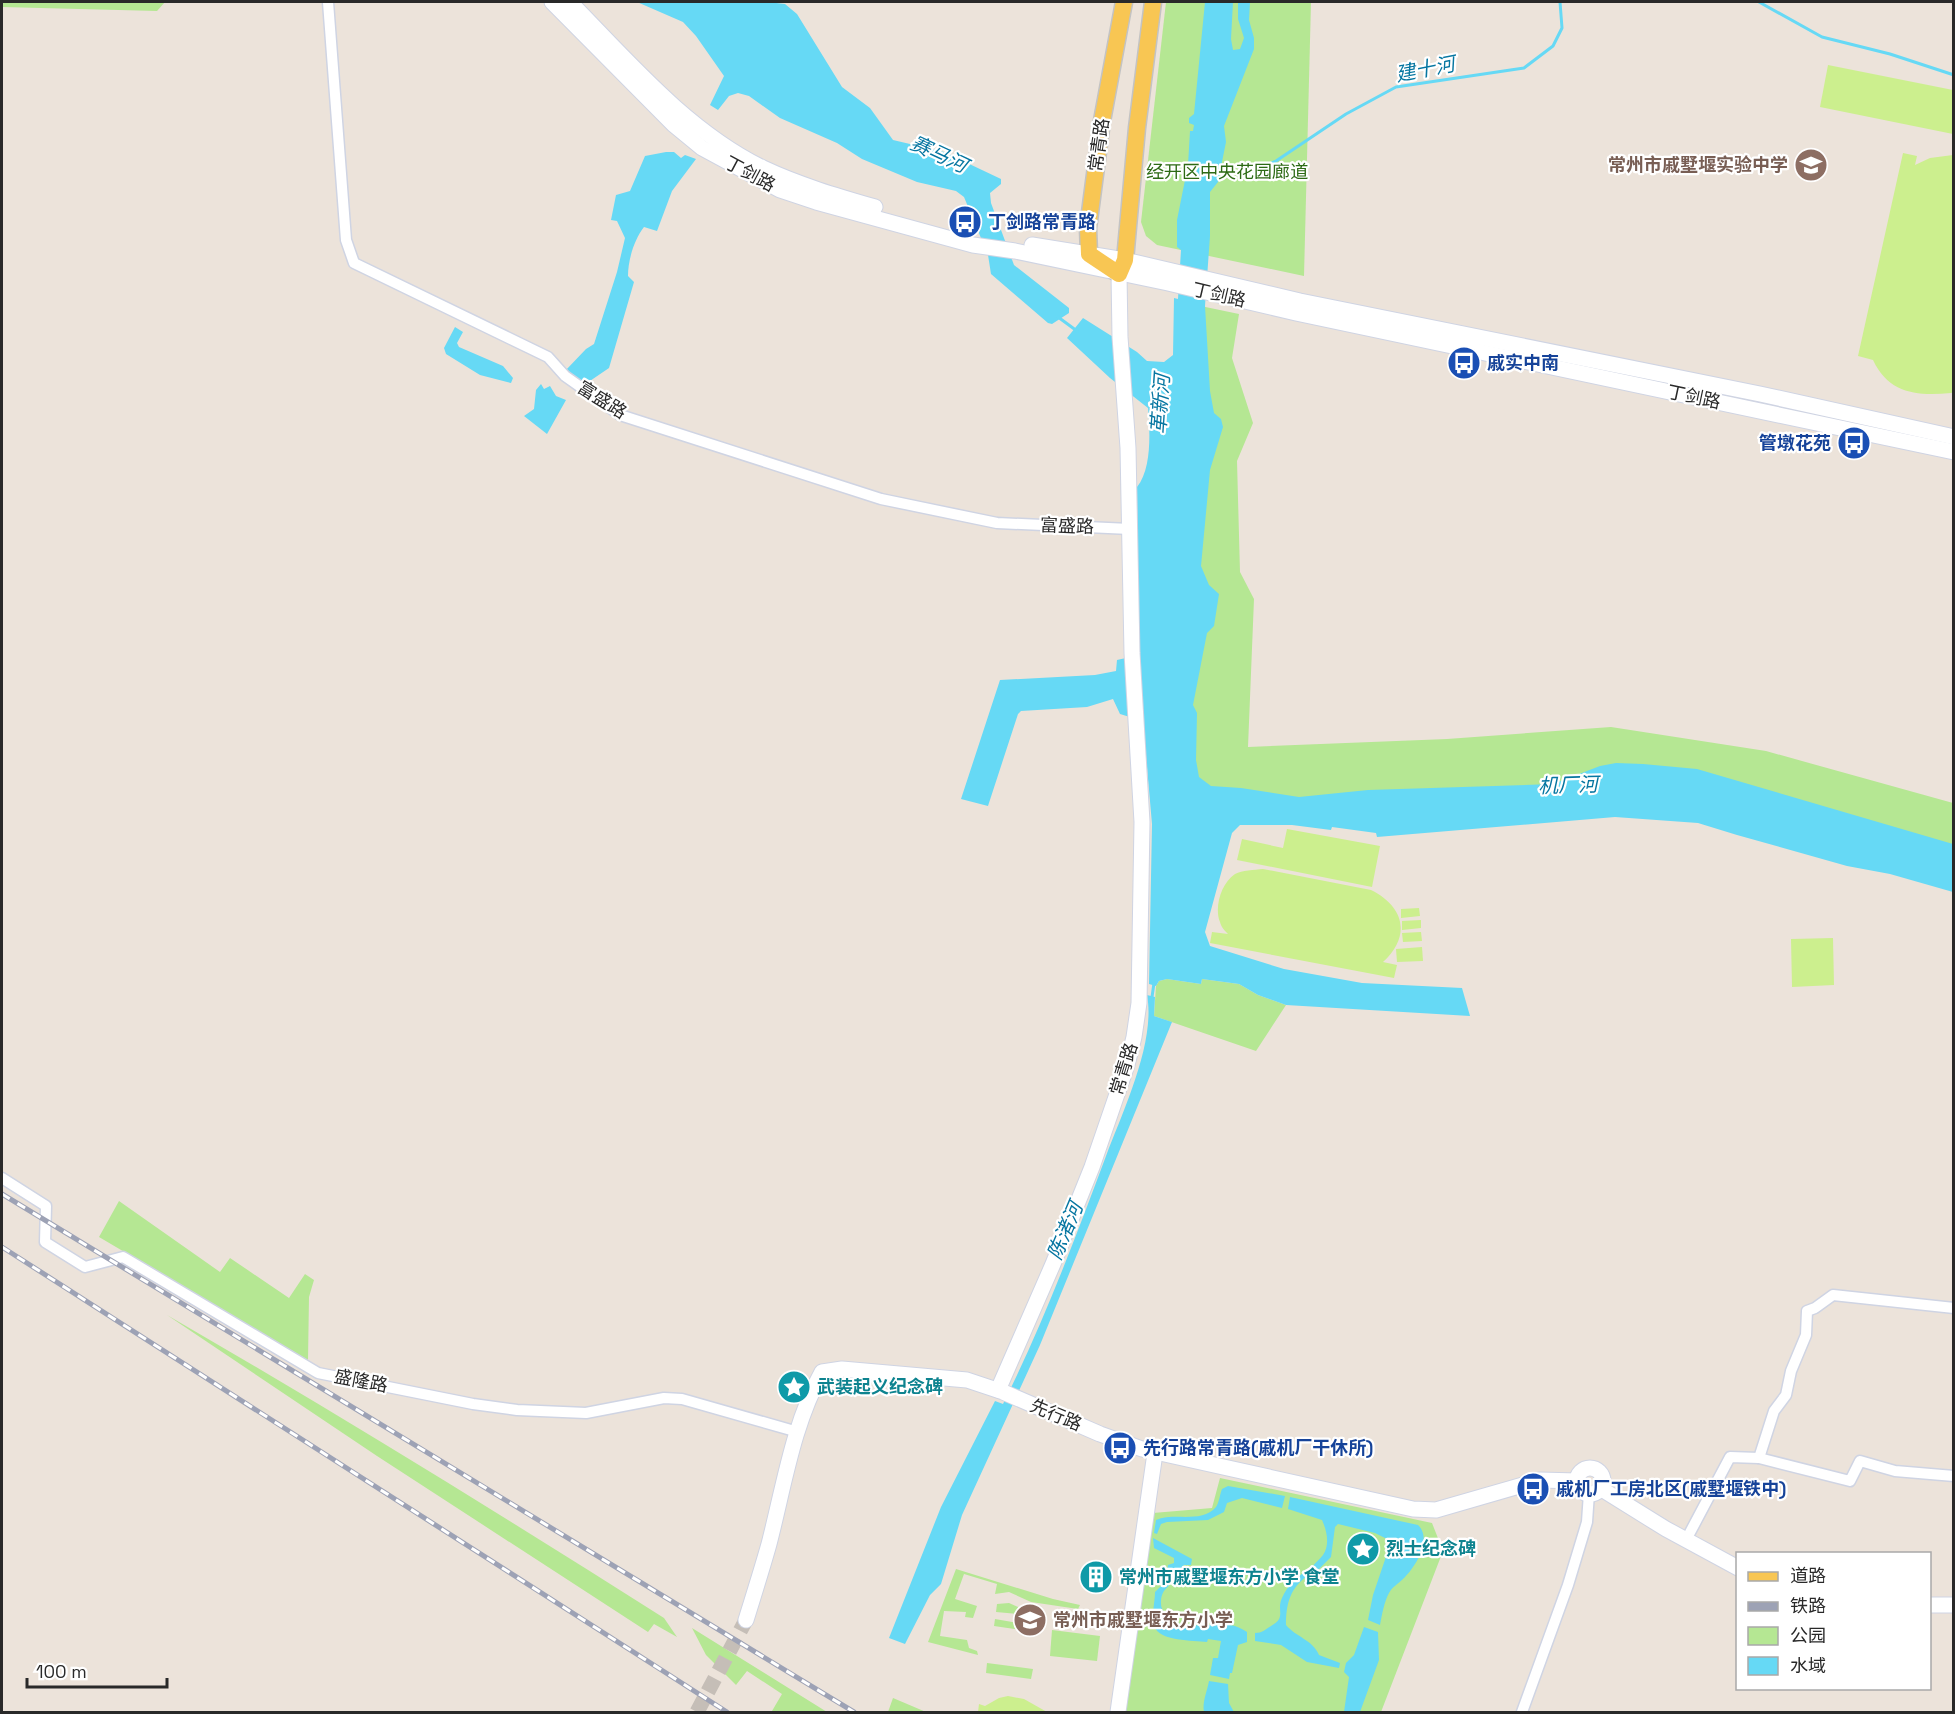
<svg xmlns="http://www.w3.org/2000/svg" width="1955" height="1714" viewBox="0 0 1955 1714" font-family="'Space Grotesk','Noto Sans SC',sans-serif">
<rect width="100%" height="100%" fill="#ece3da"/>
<!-- green -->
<g fill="#b5e793">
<polygon points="2,2 165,2 157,11 2,7"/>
<polygon points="1166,2 1311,2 1304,276 1157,245 1146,236 1141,222"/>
<polygon points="1191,304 1239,314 1232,358 1253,423 1237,461 1240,572 1254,599 1248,747 1447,739 1611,727 1766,751 1953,803 1953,858 1727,795 1375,803 1192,798"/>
<polygon points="1167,979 1201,984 1202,979 1239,984 1258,995 1286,1005 1256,1051 1154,1016 1156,986 1159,981"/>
<polygon points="119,1201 220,1272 230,1258 289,1298 305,1274 314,1280 309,1297 308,1360 99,1237"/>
<path d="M167,1315C335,1412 500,1514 664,1618L677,1637L654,1624L648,1632L377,1456Z"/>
<circle cx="794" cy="1385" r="10"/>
<polygon points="1220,1478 1432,1523 1443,1551 1381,1712 1123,1712 1153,1513 1212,1508"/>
<polygon points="956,1569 1053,1599 1080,1605 1078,1609 1031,1602 1009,1592 995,1594 997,1584 964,1574 955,1599 977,1606 973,1618 965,1617 966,1612 944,1611 940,1636 967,1640 969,1648 977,1651 978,1655 928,1642"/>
<polygon points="1009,1603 1018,1607 1018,1614 996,1612 997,1604"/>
<polygon points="995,1619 1036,1626 1036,1632 994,1626"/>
<polygon points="692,1628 827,1712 774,1712 772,1711 782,1694 747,1671 736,1685 706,1655"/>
<polygon points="1052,1630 1100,1636 1097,1661 1050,1656"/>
<polygon points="987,1663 1033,1669 1031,1679 986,1673"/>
<polygon points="893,1698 926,1712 888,1712"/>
</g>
<!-- pitch -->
<g fill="#ccef8e">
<polygon points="1828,65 1953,90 1953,134 1820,107"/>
<path d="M1903,153L1917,156L1915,165L1930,158L1953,155L1954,392L1951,393C1917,396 1889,394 1873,360L1858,356Z"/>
<polygon points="1287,829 1380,846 1372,887 1237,860 1242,839 1283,848"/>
<path d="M1263,869L1371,890C1405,907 1411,936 1383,962L1397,965L1394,978L1210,943L1212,932L1228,934C1225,931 1221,927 1220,922C1214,908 1221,883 1235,874C1242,870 1254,870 1263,869Z"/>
<polygon points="1419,908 1420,916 1401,918 1401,909"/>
<polygon points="1421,920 1421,928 1402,930 1402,921"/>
<polygon points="1421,932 1422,941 1403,942 1402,933"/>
<polygon points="1833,938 1834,985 1792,987 1791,939"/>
<polygon points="1422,947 1423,961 1397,962 1396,949"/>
<polygon points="1008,1696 1024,1699 1047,1712 978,1712 979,1704 985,1706 999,1698"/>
</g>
<!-- water -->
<g fill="#66d9f5">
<polygon points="637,2 768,2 785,4 797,14 842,87 870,108 893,140 944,152 1001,179 1001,184 990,193 991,203 1014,265 1069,308 1069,313 1052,324 1048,323 991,274 988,255 964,197 956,191 917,182 862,159 837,143 780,118 749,96 738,93 729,96 718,110 710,105 724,76 696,36 683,22"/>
<path d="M1205,2H1233L1231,39L1233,50L1240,49L1244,38L1238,19V2H1250L1249,20L1254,38V49L1224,126L1226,142L1218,182L1210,192V236L1205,306L1210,391L1214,413L1221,419L1223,427L1210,470L1201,566L1209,585L1219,594L1214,626L1207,633L1193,705L1197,713L1196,760L1199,777L1211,786L1241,788L1299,797L1368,790L1553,784L1600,766L1616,763L1643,764L1697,769L1953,844V892L1890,874L1847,866L1737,835L1698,823L1615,817L1377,837L1376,833L1332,827L1331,830L1292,825H1240L1232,833L1205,932L1210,946L1284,969L1362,983L1462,988L1470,1016L1286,1005L1258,995L1239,984L1202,979L1201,984L1167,979L1159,981L1156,986L1149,984L1152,824L1143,721L1120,714L1113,699L1087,707L1021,711L1018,714L988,806L961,799L1000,680L1095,675L1116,671L1117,660L1139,655L1137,487C1152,469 1150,431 1148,408L1110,378L1067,338L1083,318L1137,352L1147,361L1164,362L1173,355L1174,298L1178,299L1181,250L1177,247V220L1188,165L1190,131H1193L1194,125L1189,123V118L1194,114Z"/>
<path d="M666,152H674L681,158L685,155L696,159L672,191L657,231L644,227C634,240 628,260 628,276L634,282L609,368L584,385L566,370L586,349L594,344L617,272L625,238L617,221L611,220L616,195L630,191L645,156Z"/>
<polygon points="455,327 463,332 457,343 459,347 503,366 513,378 511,383 480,375 446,354 444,348"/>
<polygon points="541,384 544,389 550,386 556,396 566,400 547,434 524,416 534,409 536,390"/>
<path d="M1147,995L1155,997L1154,1016L1172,1022L1040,1345L962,1515L941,1584L930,1595L905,1644L889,1638L941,1507L995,1401L1003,1404C1043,1324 1075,1239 1106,1156C1123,1111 1156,1042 1147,995Z"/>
<path d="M1228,1486L1285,1496L1282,1508L1242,1498L1227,1503L1224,1512L1208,1520L1167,1522L1161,1524L1157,1534L1154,1533L1156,1520C1174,1512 1202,1524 1216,1507C1219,1503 1220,1494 1222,1489Z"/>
<path d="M1290,1497L1418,1525C1433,1539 1415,1568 1403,1579C1398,1584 1392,1587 1389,1593C1384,1602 1382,1615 1380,1625L1368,1620L1373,1595L1390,1545L1389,1540L1375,1533L1338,1524L1335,1527L1331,1557L1315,1573L1312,1567C1315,1563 1320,1559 1323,1555C1330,1545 1327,1531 1322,1520L1288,1509Z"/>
<path d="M1153,1538L1192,1559L1191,1565H1184C1178,1570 1178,1575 1174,1580C1171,1584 1167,1587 1164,1591C1161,1595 1160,1603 1162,1609C1170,1634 1211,1622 1230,1625C1237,1626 1242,1629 1247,1632V1642L1238,1645L1232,1673H1230L1229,1679L1210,1675L1213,1658H1218L1221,1641L1208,1639L1207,1642C1193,1640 1160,1642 1154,1626C1151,1617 1155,1602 1155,1592L1166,1581L1168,1565L1174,1563V1558L1154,1548Z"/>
<path d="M1307,1570L1309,1575C1290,1587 1286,1604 1286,1625C1296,1637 1313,1640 1319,1655L1340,1663L1339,1668L1307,1662L1281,1645L1255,1641V1633C1263,1633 1264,1630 1271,1626C1287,1617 1276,1611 1282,1598C1287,1586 1297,1577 1307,1570Z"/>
<polygon points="1364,1627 1378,1632 1379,1660 1360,1712 1344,1712 1349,1677 1344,1672 1346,1663 1354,1655"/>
<path d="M1209,1681L1228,1684L1229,1703L1234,1712H1204C1202,1702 1207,1692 1209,1681Z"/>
</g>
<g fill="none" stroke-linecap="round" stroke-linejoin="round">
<!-- stream -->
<g stroke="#66d9f5" stroke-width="3">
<polyline points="1759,2 1822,37 1890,54 1954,75"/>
<polyline points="1219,172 1250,173 1276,161 1346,114 1396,87 1524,68 1553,46 1562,28 1560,2"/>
<polyline points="1058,317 1077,331"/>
<polyline points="1152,997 1154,983"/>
</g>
<!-- secondary-tunnel -->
<polyline stroke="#c5beb7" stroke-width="15" stroke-dasharray="15 8" stroke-linecap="butt" points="697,1712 746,1620"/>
<!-- street casing -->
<g stroke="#cfd4e3" stroke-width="13">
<g id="street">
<polyline points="328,2 346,240 354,263 548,357 565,376 620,415 881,499 997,523 1130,529"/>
<polyline points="2,1178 46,1206 45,1242 85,1267 123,1257 318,1373 473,1404 517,1410 586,1413 664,1398 682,1399 798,1432"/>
<polyline points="1759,1458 1774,1411 1786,1395 1791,1371 1806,1335 1807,1311 1815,1308 1833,1295 1954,1308"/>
<polyline points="1686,1540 1730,1457 1759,1458 1850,1481 1860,1461 1895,1471 1954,1476"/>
<polyline points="1522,1712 1568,1585 1587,1522 1589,1493"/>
</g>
</g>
<!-- secondary casing -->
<g stroke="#cfd4e3" stroke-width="17">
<g id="secondary">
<polyline points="552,2 674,125 702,148 780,190 816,202 973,245 1015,251 1168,283 1296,313 1954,452"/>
<path d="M570,2C628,61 687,131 763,168C799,185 837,196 875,207"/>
<polyline points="1032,245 1125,260 1300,301 1760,394 1954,437"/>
<polyline points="998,1390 1053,1264 1092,1167 1127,1065 1134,1037 1139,1003 1142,822 1132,653 1128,448 1120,337 1119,274"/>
<circle cx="1590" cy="1481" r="13"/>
<polyline points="1600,1488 1666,1529 1738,1568"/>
<polyline points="1930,1605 1954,1605"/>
<path d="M746,1620C754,1594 762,1569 769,1544C784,1486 793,1424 822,1372L842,1369L967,1380L1003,1392L1100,1434L1142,1449L1413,1509L1436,1510L1540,1480L1577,1481"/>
<polyline points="1118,1712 1155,1453"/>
</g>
</g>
<!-- primary casing -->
<g stroke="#c3c3c3" stroke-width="19">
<polyline id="primary" points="1124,2 1102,121 1088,228 1089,254 1119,274 1125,260 1137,128 1153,2"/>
</g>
<!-- street -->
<use href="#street" stroke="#fff" stroke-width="10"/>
<!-- secondary -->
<use href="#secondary" stroke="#fff" stroke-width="15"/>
<!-- primary -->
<use href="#primary" stroke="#f8c653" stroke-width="16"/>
<!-- rail casing -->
<g stroke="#9da2b5" stroke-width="5">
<g id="rail">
<polyline points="2,1194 854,1712"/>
<polyline points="2,1247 727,1712"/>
</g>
</g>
<!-- rail -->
<use href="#rail" stroke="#fff" stroke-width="3" stroke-dasharray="9" stroke-linecap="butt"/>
</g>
<!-- icons -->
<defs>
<g id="school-disc" transform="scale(1.725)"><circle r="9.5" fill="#8d6e63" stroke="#fff"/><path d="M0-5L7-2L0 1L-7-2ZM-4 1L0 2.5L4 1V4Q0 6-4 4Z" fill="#fff"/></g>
<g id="bus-disc" transform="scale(1.725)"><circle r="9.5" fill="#1a4fb4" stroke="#fff"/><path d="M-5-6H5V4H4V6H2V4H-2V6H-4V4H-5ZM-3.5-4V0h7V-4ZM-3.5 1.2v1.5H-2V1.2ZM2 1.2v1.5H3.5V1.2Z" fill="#fff"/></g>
<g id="sight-disc" transform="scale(1.725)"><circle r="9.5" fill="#0f9aa8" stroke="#fff"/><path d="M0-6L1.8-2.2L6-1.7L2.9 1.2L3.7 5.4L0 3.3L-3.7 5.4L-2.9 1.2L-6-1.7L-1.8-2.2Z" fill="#fff"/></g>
<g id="building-disc" transform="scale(1.725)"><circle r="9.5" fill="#0f9aa8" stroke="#fff"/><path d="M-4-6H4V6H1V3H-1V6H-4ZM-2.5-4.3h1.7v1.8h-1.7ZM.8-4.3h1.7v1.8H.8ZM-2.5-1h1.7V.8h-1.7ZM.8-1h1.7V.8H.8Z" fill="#fff"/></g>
</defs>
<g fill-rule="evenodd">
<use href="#school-disc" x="1811" y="165"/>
<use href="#bus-disc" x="965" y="222"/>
<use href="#bus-disc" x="1464" y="363"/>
<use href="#bus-disc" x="1854" y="443"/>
<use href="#sight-disc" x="794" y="1387"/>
<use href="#bus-disc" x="1120" y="1448"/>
<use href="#bus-disc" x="1533" y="1489"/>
<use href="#sight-disc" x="1363" y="1549"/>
<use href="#building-disc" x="1096" y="1577"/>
<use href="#school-disc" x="1030" y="1620"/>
</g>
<g text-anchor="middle" stroke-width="4.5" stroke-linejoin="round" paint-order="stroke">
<!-- street labels -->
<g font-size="18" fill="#292929" stroke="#fff">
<text transform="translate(1099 145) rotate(-82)" y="6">常青路</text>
<text transform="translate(750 174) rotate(28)" y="6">丁剑路</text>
<text transform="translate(1219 295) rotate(13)" y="6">丁剑路</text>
<text transform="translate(1694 397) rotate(12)" y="6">丁剑路</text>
<text transform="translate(602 400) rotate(32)" y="6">富盛路</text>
<text transform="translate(1067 526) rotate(2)" y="6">富盛路</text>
<text transform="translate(1124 1069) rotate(-73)" y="6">常青路</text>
<text transform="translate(361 1381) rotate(11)" y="6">盛隆路</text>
<text transform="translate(1056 1415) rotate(23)" y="6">先行路</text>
</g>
<!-- education labels -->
<g font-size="18" font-weight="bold" fill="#785e54" stroke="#fff" text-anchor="end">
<text x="1788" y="171">常州市戚墅堰实验中学</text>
<text x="1053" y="1626" text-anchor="start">常州市戚墅堰东方小学</text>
</g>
<!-- park labels -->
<g font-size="18" fill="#2d6a15" stroke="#fff">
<text x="1227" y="178">经开区中央花园廊道</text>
</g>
<!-- transit labels -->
<g font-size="18" font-weight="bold" fill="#164399" stroke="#fff" text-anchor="start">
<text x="988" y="228">丁剑路常青路</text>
<text x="1487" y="369">戚实中南</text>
<text x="1831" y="449" text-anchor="end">管墩花苑</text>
<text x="1143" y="1454">先行路常青路(戚机厂干休所)</text>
<text x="1556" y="1495">戚机厂工房北区(戚墅堰铁中)</text>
</g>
<!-- culture labels -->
<g font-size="18" font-weight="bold" fill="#0d838f" stroke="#fff" text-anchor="start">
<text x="817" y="1393">武装起义纪念碑</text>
<text x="1386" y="1555">烈士纪念碑</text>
<text x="1119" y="1583">常州市戚墅堰东方小学 食堂</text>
</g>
<!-- water labels -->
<g font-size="20" font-style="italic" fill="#0676a1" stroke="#fff">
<text transform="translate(1425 69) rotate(-11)" y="7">建十河</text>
<text transform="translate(939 154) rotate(25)" y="7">赛马河</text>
<text transform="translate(1160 404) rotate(-86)" y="7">革新河</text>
<text transform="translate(1568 785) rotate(-2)" y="7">机厂河</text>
<text transform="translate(1065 1231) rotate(-67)" y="7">陈渚河</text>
</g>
</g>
<!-- border -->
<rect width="1955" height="1714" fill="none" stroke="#292929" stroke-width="6"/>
<!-- legend -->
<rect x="1736" y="1552" width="195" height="138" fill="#ffffff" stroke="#a9a9a9" stroke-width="1.5"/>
<rect x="1748" y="1572" width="30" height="9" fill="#f8c653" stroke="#a9a9a9" stroke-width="1.5"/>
<text x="1790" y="1582" font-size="18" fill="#292929">道路</text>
<rect x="1748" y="1602" width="30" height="9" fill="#9da2b5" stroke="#a9a9a9" stroke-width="1.5"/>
<text x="1790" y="1612" font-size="18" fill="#292929">铁路</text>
<rect x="1748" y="1627" width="30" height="18" fill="#b5e793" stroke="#a9a9a9" stroke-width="1.5"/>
<text x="1790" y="1642" font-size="18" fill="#292929">公园</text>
<rect x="1748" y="1657" width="30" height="18" fill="#66d9f5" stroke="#a9a9a9" stroke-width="1.5"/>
<text x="1790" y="1672" font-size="18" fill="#292929">水域</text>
<!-- scale -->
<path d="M27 1678v9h140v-9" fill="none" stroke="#292929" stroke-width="3"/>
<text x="36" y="1678" font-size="18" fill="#292929" stroke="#ffffff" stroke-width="4.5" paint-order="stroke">100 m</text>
</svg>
